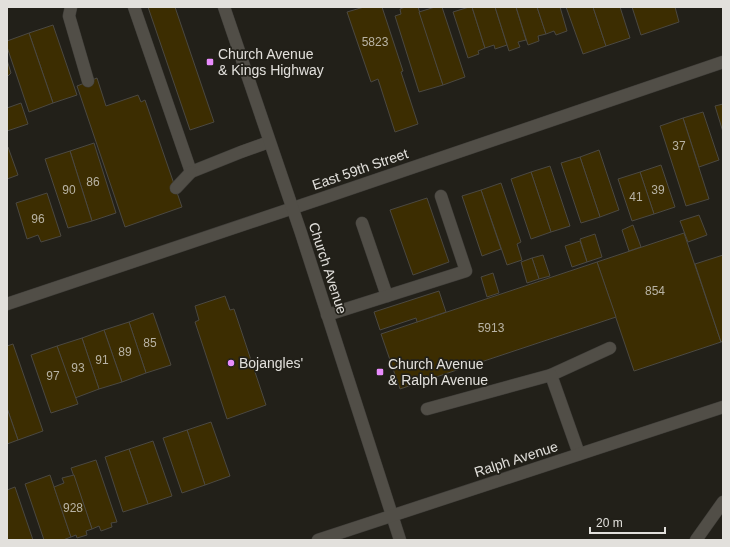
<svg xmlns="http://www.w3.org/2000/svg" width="730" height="547" viewBox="0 0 730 547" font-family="Helvetica,sans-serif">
<rect width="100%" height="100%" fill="#222019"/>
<!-- building -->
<g fill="#3c2d01" stroke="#4b4841">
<polygon points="148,7 175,7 214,122 190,130"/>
<polygon points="364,7 382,7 403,71 401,72 418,124 395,132 378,79 371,82 347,12"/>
<polygon points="405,7 418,7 443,85 419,92 395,16 401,14 400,9"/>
<polygon points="435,7 442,7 465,77 443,85 419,12"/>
<polygon points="469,7 472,7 485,48 478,51 479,54 468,58 453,12"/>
<polygon points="472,7 495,7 507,45 495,49 494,45 485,48"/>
<polygon points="495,7 516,7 526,40 518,42 520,47 509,51"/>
<polygon points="516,7 537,7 546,34 538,36 539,41 528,45"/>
<polygon points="537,7 560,7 567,31 556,35 554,31 546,34"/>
<polygon points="566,7 593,7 606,46 583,54"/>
<polygon points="593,7 620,7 630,38 606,46"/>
<polygon points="632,7 675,7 679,22 641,35"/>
<polygon points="53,25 77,95 53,103 29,33"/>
<polygon points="29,33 53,103 29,112 7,47 7,41"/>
<polygon points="7,60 11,73 7,77"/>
<polygon points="97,78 106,106 138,95 141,102 145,100 182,207 125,227 77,86"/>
<polygon points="21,103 28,124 7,131 7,108"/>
<polygon points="723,104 723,132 715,106"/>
<polygon points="703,112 719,160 699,167 683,118"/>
<polygon points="683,118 709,199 686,206 660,126"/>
<polygon points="94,143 116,213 92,221 70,151"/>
<polygon points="7,147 8,147 18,175 7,179"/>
<polygon points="599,150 619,210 600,217 580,157"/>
<polygon points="70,151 92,221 68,228 45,159"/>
<polygon points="580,157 600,217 581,223 561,163"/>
<polygon points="661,165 675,207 654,214 640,172"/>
<polygon points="550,166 570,226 551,232 531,172"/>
<polygon points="531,172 551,232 531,239 511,179"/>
<polygon points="640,172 654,214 632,221 618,179"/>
<polygon points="501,183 521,242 517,244 522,260 507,265 481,190"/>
<polygon points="481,190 501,249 482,256 462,196"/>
<polygon points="47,193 61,236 41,242 38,235 27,239 16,203"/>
<polygon points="427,198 449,262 413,275 390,210"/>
<polygon points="699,215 707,235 688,242 680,221"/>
<polygon points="633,225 641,247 629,251 622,230"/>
<polygon points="684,233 721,342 634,371 597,262"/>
<polygon points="595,234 602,257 587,262 580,239"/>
<polygon points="580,241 587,262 572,267 565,246"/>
<polygon points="543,255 550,276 539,279 532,258"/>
<polygon points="723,255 723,341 721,342 695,264"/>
<polygon points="532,258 539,279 527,283 521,262"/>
<polygon points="597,262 616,317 400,389 381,334"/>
<polygon points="493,273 499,293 487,297 481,277"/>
<polygon points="439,291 446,312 417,322 416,318 380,330 374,312"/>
<polygon points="225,296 230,310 234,309 266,405 227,419 195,322 199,320 195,306"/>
<polygon points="153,313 171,365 146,373 129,322"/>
<polygon points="129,322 146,373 122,382 104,330"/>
<polygon points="104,330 122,382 99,389 82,338"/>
<polygon points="82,338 99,389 75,398 57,346"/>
<polygon points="13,344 43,431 18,440 7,408 7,346"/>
<polygon points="57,346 78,404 51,413 31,355"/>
<polygon points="7,408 18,440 7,444"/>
<polygon points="211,422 230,476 205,485 187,430"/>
<polygon points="187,430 205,485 182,493 163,438"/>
<polygon points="153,441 172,496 148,504 129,449"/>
<polygon points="129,449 148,504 123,512 105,457"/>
<polygon points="96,460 117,522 111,523 112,527 101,531 99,526 92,529 71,468"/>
<polygon points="50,475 71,537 63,540 44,540 25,484"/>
<polygon points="74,475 92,529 86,531 87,535 77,538 76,535 71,537 54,487 64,483 62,478"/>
<polygon points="15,487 33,540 7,540 7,490"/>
</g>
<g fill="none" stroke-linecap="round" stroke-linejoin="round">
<!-- lane casing -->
<g stroke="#3f3d39" stroke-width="13">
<g id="lane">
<polyline points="71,7 69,16 88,81"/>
<polyline points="134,7 191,172 241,152 269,142"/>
<polyline points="176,188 191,172"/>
<polyline points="362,223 387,296"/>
<polyline points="327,315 466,271 441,196"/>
<polyline points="551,375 610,348"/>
<polyline points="427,409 551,375 579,454"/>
</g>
</g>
<!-- street casing -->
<g stroke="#3f3d39" stroke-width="13">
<polyline id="street" points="7,304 323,198 723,62"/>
</g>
<!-- secondary casing -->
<g stroke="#3f3d39" stroke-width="13">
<g id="secondary">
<polyline points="224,7 301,233 400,540"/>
<polyline points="318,540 723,407"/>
<polyline points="696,540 723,502"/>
</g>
</g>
<!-- lane -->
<use href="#lane" stroke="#514e47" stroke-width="12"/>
<!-- street -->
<use href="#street" stroke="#514e47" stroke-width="12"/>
<!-- secondary -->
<use href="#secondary" stroke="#514e47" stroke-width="12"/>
</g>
<!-- markers -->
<g fill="#ea8dfd" stroke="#222019" stroke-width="1.5">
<rect x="206" y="58" width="8" height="8" rx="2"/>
<circle cx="231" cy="363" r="4"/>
<rect x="376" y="368" width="8" height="8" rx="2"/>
</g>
<g text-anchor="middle" stroke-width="3.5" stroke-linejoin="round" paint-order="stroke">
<!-- number labels -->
<g font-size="12" fill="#b8b3a5">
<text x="375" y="46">5823</text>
<text x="679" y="150">37</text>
<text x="93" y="186">86</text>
<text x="69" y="194">90</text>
<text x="658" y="194">39</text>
<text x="636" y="201">41</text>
<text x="38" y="223">96</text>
<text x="655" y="295">854</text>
<text x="491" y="332">5913</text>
<text x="150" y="347">85</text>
<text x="125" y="356">89</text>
<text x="102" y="364">91</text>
<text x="78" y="372">93</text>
<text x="53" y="380">97</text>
<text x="73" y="512">928</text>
</g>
<!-- poi labels -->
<g font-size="14" fill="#e2e0dc" stroke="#222019" text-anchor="start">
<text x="218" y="59">Church Avenue<tspan x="218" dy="16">&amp; Kings Highway</tspan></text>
<text x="239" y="368">Bojangles'</text>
<text x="388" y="369">Church Avenue<tspan x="388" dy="16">&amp; Ralph Avenue</tspan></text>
</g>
<!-- street labels -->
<g font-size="14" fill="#e2e0dc" stroke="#222019">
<text transform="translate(360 169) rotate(-19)" y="5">East 59th Street</text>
<text transform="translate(328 268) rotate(72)" y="5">Church Avenue</text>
<text transform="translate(516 459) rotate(-18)" y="5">Ralph Avenue</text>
</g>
</g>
<!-- border -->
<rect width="730" height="547" fill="none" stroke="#e2e0dc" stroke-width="16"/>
<!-- scale -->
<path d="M590 527v6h75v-6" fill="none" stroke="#e2e0dc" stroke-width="2"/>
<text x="596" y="527" font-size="12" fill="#e2e0dc" stroke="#222019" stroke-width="3" paint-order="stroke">20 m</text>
</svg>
